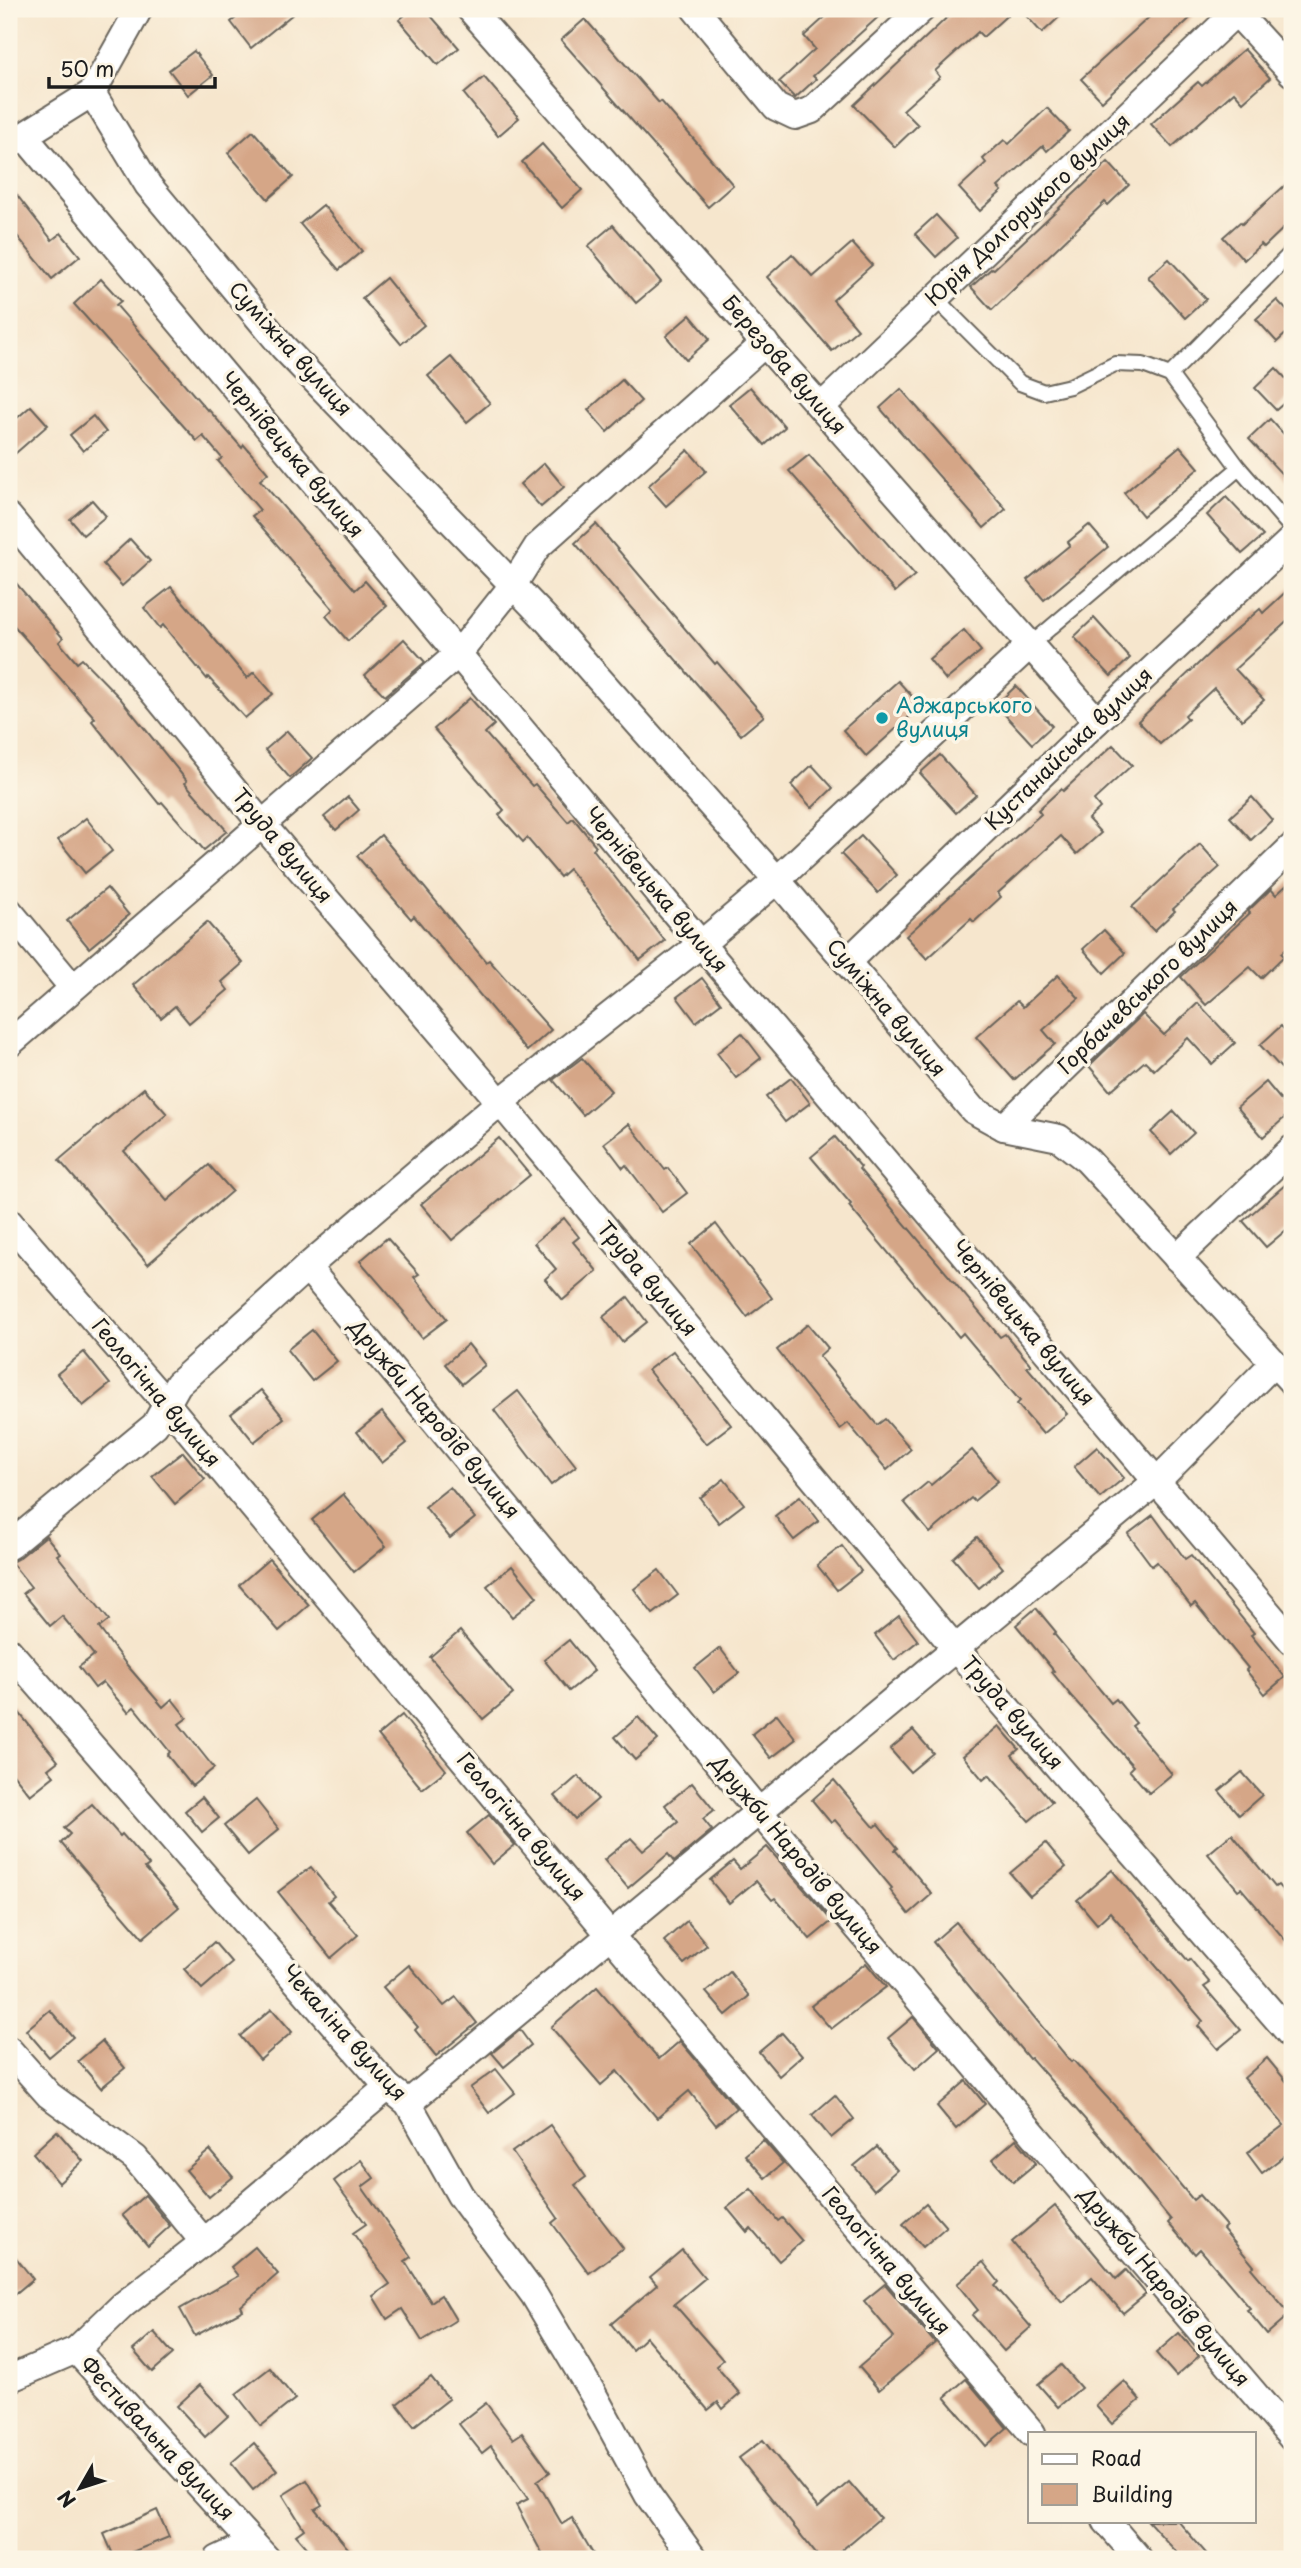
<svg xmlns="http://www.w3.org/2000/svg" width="1301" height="2568" viewBox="0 0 1301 2568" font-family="'Playpen Sans',sans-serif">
<rect width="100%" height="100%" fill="#fcf5e5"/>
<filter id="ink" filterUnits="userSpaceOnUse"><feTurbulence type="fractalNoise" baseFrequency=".0143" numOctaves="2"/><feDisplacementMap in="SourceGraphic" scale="14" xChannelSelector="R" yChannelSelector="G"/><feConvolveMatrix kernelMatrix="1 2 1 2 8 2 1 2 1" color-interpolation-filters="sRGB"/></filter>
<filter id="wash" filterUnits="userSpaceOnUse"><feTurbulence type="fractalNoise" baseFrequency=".00686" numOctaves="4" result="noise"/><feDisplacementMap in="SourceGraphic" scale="28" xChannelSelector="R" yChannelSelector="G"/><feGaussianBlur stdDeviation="1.57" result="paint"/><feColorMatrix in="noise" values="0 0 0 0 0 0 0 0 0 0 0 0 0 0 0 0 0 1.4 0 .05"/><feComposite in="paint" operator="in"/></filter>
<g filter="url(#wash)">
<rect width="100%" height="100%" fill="#f6e6cd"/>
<g id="blocks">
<!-- building -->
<g fill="#d5a687">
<polygon points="247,9 299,9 251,48 231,22"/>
<polygon points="412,9 425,9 459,48 438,65 399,20"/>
<polygon points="834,9 887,9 813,76 816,79 795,98 779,82 815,49 804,36"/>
<polygon points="956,9 1014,9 983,37 978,32 935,71 940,77 903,110 918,125 895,147 854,105"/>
<polygon points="1020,9 1068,9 1042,33"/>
<polygon points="1158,9 1200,9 1102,101 1081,79"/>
<polygon points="585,19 659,103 661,101 733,185 708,207 561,40"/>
<polygon points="1244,49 1270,78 1243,102 1234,92 1172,147 1151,124 1198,82 1202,86"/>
<polygon points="194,51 213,75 188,95 169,70"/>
<polygon points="484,77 519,118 498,136 464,94"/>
<polygon points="1047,108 1069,131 1047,151 1043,146 998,187 1002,191 980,211 959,188 986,163 983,159 1004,140 1009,144"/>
<polygon points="253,131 293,177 268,199 228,153"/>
<polygon points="542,144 582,190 562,208 522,162"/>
<polygon points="1108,162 1129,185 1108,205 1105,202 992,310 971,287 992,268 994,269"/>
<polygon points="1292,179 1292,220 1264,247 1261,244 1244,260 1223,237 1240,222 1242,224"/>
<polygon points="9,185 52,240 61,233 80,256 52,279 9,226"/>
<polygon points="323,205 362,251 339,270 300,224"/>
<polygon points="936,215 957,238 936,257 915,234"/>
<polygon points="613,225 661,282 636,303 588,246"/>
<polygon points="852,243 872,265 833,300 858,329 832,351 767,277 792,254 813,277"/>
<polygon points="1169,259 1206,299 1185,318 1148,277"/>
<polygon points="386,278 424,325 401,344 362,298"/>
<polygon points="101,279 121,301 116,305 207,410 208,409 242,448 244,445 268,473 260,480 355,590 365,581 387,606 348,641 326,616 333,609 252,516 260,510 218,461 222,458 203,436 197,441 74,304"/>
<polygon points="1277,300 1292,316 1292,328 1277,342 1256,319"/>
<polygon points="690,315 710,339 686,360 666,336"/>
<polygon points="451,357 490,403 467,422 428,376"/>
<polygon points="1276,368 1292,385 1292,396 1276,410 1255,388"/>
<polygon points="622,380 641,401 607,432 588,410"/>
<polygon points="750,387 785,427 765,445 729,404"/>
<polygon points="901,389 1006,509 984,528 880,408"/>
<polygon points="31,406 48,425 9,459 9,425"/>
<polygon points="93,416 106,432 83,451 70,435"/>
<polygon points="1270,419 1292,443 1292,485 1249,439"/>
<polygon points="1180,446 1199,468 1143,516 1124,493"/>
<polygon points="688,450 706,471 666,506 648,486"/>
<polygon points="809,455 915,575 895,592 789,471"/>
<polygon points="544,463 564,487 541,507 520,484"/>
<polygon points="1226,497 1263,536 1242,554 1207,515"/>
<polygon points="92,500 106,516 83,535 70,519"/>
<polygon points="596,524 715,664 717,662 764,716 741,735 575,543"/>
<polygon points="1089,525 1108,547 1044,600 1027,580 1070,545 1068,542"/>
<polygon points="130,539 150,561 122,586 103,564"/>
<polygon points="9,575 63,638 59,642 77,663 82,659 120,698 187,781 185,783 227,831 204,850 162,802 159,804 92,721 95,718 9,620"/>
<polygon points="1292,586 1292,617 1235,669 1264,700 1242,720 1214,688 1185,715 1188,719 1160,744 1138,721 1217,646 1260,609 1263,613"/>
<polygon points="171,587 247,678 254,672 273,694 245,718 208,677 207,679 163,625 160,628 144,608"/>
<polygon points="1094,618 1130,658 1111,676 1074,637"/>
<polygon points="964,630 981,651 946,680 929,659"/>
<polygon points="404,639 425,662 385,696 365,675"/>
<polygon points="898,681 921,706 866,756 843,730"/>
<polygon points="1016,686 1052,726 1032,744 996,705"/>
<polygon points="470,698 494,725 485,733 532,786 535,784 568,822 573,818 596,846 593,849 665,941 640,960 569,869 560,877 527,838 523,842 499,815 504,810 434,729"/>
<polygon points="287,731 312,758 290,778 265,750"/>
<polygon points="1113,745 1132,765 1094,800 1100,808 1088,819 1101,833 1077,854 1061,836 998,893 1001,897 974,922 971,919 927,959 906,936 1041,814 1038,810 1061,789 1063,791"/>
<polygon points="940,755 976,795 956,813 920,773"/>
<polygon points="812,765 833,788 812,808 791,785"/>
<polygon points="348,797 359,810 336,830 324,817"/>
<polygon points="1252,797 1272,820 1251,840 1230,817"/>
<polygon points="86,818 112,851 85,873 58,840"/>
<polygon points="381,835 486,962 489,960 551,1030 527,1051 414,916 411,919 357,856"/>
<polygon points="861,836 897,875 878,893 841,854"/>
<polygon points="1200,844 1220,867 1173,909 1175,911 1154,931 1132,907"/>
<polygon points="1292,880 1292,943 1281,953 1284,956 1261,978 1250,967 1206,1005 1181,977 1250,913 1248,911 1271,889 1276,895"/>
<polygon points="107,888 129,915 89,948 67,921"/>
<polygon points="207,922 243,963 222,982 228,990 189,1023 175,1006 161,1018 133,985"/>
<polygon points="1104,930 1125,953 1104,973 1083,949"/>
<polygon points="1058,975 1079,998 1043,1030 1055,1044 1014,1080 976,1037 1017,1001 1023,1007"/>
<polygon points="702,978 721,1003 696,1022 677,997"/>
<polygon points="1198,1003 1235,1043 1212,1064 1188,1038 1154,1070 1145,1061 1110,1091 1089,1066 1143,1014 1164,1035"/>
<polygon points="1281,1026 1292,1038 1292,1058 1281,1068 1260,1045"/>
<polygon points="742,1033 761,1058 736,1078 717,1053"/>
<polygon points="582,1058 611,1091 583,1115 553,1080"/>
<polygon points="791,1078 810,1103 785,1122 766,1097"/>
<polygon points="1266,1082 1291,1112 1263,1137 1237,1107"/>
<polygon points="144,1088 167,1114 124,1151 167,1201 209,1165 232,1191 148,1264 59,1160"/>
<polygon points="1174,1111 1194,1133 1171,1154 1151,1132"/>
<polygon points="629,1124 665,1170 668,1168 687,1193 662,1212 626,1165 623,1168 604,1143"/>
<polygon points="835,1137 861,1167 859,1169 1000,1337 1005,1334 1031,1365 1027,1367 1067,1414 1043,1434 1017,1404 1020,1401 963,1333 959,1337 849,1206 851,1204 811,1157"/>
<polygon points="499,1138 530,1175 452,1240 421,1204"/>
<polygon points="1292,1179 1292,1225 1266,1247 1243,1221"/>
<polygon points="564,1218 579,1237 573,1242 597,1271 563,1300 545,1279 556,1269 534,1243"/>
<polygon points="716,1224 772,1298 747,1317 691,1244"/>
<polygon points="387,1238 419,1274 414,1277 447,1319 422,1338 403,1313 404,1312 360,1261"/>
<polygon points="628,1297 647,1322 622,1342 603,1317"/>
<polygon points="808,1324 828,1348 819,1356 877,1425 885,1419 911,1449 887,1470 848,1423 840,1429 777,1350"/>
<polygon points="312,1330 337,1361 312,1381 287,1350"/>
<polygon points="468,1344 485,1365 462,1384 445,1364"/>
<polygon points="673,1351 731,1425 706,1444 648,1370"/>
<polygon points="84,1352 110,1384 83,1406 57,1374"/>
<polygon points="261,1390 284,1418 254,1442 231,1414"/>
<polygon points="518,1391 576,1466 551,1485 494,1410"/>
<polygon points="382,1412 407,1443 382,1463 357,1432"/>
<polygon points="1097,1447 1124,1478 1100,1498 1074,1467"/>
<polygon points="972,1450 998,1481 974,1501 971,1498 930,1533 904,1502 928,1482 931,1485"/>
<polygon points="183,1452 205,1479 175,1504 152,1476"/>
<polygon points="724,1479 744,1504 719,1523 700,1498"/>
<polygon points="450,1487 475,1518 450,1538 425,1507"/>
<polygon points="343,1494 386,1546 354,1572 312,1520"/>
<polygon points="800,1496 819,1521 794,1540 775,1516"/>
<polygon points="1153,1515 1185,1559 1191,1555 1254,1633 1251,1635 1285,1677 1265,1694 1246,1670 1248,1668 1195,1603 1191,1606 1157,1562 1152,1566 1128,1534"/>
<polygon points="46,1536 60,1553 57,1555 109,1620 99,1628 126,1664 163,1707 172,1699 187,1718 179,1724 214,1768 192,1786 167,1755 170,1752 134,1707 128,1712 103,1682 95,1688 79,1667 94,1655 62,1616 50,1626 23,1593 31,1587 11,1562 19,1558"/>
<polygon points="977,1537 1003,1568 979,1588 953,1558"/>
<polygon points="842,1546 861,1571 837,1590 817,1565"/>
<polygon points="269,1559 309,1605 279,1631 239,1585"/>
<polygon points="512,1566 537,1597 512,1617 487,1586"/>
<polygon points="659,1570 678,1595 653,1614 634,1589"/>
<polygon points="1036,1608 1056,1632 1054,1634 1111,1703 1116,1699 1136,1723 1132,1726 1172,1774 1149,1793 1129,1770 1133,1766 1072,1697 1052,1672 1054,1671 1016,1625"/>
<polygon points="899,1616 918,1641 894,1660 875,1635"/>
<polygon points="460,1631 513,1694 483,1719 430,1657"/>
<polygon points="569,1640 594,1671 569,1691 544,1660"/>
<polygon points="720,1648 739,1673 714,1692 695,1668"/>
<polygon points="9,1700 58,1761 48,1769 54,1776 30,1795 9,1769"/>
<polygon points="777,1714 796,1739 771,1758 752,1734"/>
<polygon points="402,1715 446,1770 422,1789 378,1735"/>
<polygon points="638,1717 658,1740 635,1760 615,1737"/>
<polygon points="999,1726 1019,1749 1012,1755 1052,1802 1029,1821 989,1775 983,1780 963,1756"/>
<polygon points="913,1730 933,1753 910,1772 890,1749"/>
<polygon points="1242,1772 1262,1795 1239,1815 1219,1791"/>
<polygon points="578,1776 598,1799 575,1819 555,1796"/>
<polygon points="834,1780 874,1827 878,1824 898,1848 895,1850 932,1894 909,1914 890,1890 892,1888 835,1820 831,1823 812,1800"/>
<polygon points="692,1783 714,1810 703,1819 712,1830 674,1862 668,1854 628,1888 604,1860 631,1838 643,1851 678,1822 665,1805"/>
<polygon points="202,1797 219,1818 202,1832 185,1811"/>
<polygon points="256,1800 279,1829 248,1855 224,1826"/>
<polygon points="92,1804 120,1836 122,1834 149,1865 145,1868 179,1907 143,1938 61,1843 70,1834 64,1828"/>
<polygon points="489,1815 515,1845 492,1864 467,1833"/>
<polygon points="1232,1834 1275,1887 1278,1885 1292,1901 1292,1948 1241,1888 1238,1890 1208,1854"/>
<polygon points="1046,1843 1066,1867 1030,1896 1010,1873"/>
<polygon points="767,1847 832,1921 810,1939 775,1898 772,1900 756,1881 729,1903 710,1880 733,1861 740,1869"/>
<polygon points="311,1867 334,1896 328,1901 358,1935 331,1958 278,1892"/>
<polygon points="1112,1870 1188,1961 1190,1959 1210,1983 1204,1987 1241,2030 1218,2049 1198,2026 1203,2021 1110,1912 1097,1924 1077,1900"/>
<polygon points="687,1921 707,1945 684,1964 664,1941"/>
<polygon points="956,1922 1071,2062 1073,2060 1114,2105 1193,2200 1199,2195 1226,2226 1223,2229 1254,2266 1251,2268 1290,2314 1267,2334 1247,2310 1250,2308 1200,2249 1195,2254 1168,2223 1171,2220 1133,2174 1031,2058 1029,2059 933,1942"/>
<polygon points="214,1942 232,1963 202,1989 184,1969"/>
<polygon points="866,1963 886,1987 831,2029 811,2006"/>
<polygon points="409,1965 444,2006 456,1997 477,2023 436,2056 415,2030 418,2027 383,1987"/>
<polygon points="730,1972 749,1996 726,2015 706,1992"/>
<polygon points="597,1987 659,2059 680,2041 736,2108 716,2125 689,2091 657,2118 617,2071 601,2085 551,2027"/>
<polygon points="272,2009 292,2032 260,2060 240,2036"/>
<polygon points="50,2010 73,2037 49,2057 26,2030"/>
<polygon points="913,2017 939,2048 915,2069 888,2038"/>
<polygon points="520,2030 531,2045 504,2067 492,2053"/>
<polygon points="782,2033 802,2056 779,2076 759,2052"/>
<polygon points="102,2041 125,2068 101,2088 78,2061"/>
<polygon points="1267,2058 1292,2088 1292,2150 1262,2173 1247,2153 1284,2125 1244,2078"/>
<polygon points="496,2069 515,2093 489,2113 470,2088"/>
<polygon points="966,2081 985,2104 956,2129 937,2106"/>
<polygon points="835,2095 854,2119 831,2138 812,2115"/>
<polygon points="550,2125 586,2177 575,2185 623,2248 589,2273 552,2223 558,2218 512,2152"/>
<polygon points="57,2131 83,2161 59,2183 33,2153"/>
<polygon points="1016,2139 1036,2163 1013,2182 993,2159"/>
<polygon points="763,2140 783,2163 765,2178 745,2155"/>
<polygon points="877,2147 897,2170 874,2190 854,2166"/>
<polygon points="210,2150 233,2177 209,2197 186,2170"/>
<polygon points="361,2160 374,2178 362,2187 411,2257 405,2261 431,2302 441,2295 456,2320 422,2341 402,2309 387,2319 373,2296 390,2284 353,2233 366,2224 334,2181"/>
<polygon points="751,2189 778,2221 782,2218 802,2241 779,2261 751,2228 747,2232 727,2208"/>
<polygon points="145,2195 170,2226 148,2246 122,2215"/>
<polygon points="926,2204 946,2227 923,2247 903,2224"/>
<polygon points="1055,2206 1116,2279 1126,2270 1146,2294 1123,2313 1092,2277 1062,2302 1012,2242"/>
<polygon points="255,2247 278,2274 241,2306 243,2310 195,2336 180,2309 238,2276 231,2267"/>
<polygon points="9,2249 33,2279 9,2299"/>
<polygon points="682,2250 705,2278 674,2304 723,2360 716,2366 740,2394 723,2409 718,2402 708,2410 646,2337 632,2350 611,2324 657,2285 650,2277"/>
<polygon points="983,2262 999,2282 995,2286 1031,2327 1004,2351 972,2315 978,2310 957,2284"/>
<polygon points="885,2284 935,2343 879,2390 859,2367 894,2337 864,2301"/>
<polygon points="154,2332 173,2354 152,2372 133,2350"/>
<polygon points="1179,2333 1199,2356 1176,2376 1156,2353"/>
<polygon points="1061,2365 1081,2388 1058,2407 1038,2384"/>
<polygon points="270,2368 295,2399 261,2426 236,2394"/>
<polygon points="431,2377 449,2399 414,2426 397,2404"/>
<polygon points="966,2379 1007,2428 986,2446 945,2397"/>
<polygon points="1124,2381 1140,2400 1112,2424 1096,2406"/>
<polygon points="200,2385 228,2416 205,2437 177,2406"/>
<polygon points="486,2403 513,2439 522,2433 550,2472 537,2481 562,2524 572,2518 596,2559 545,2559 516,2505 528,2499 491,2446 482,2453 459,2424"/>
<polygon points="763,2440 818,2508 849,2482 880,2518 831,2559 820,2559 739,2458"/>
<polygon points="254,2443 277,2470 253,2490 231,2463"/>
<polygon points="307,2480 322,2505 315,2509 357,2559 317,2559 296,2535 304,2529 283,2495"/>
<polygon points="157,2510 169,2537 115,2559 104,2534"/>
<polygon points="1148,2521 1178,2521 1211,2559 1183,2559"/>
</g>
</g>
</g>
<g filter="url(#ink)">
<use href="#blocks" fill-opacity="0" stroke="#68635a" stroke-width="2"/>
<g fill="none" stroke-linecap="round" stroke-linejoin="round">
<!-- lane casing -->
<g stroke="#68635a" stroke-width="18">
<g id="lane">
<polyline points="935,298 1020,383 1044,392 1070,386 1115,364 1143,365 1170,375 1239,468 1292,529"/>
<polyline points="1170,375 1292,252"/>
<polyline points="1030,645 1239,468"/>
</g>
</g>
<!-- street casing -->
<g stroke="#68635a" stroke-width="30">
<g id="street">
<polyline points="470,9 1097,721"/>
<polyline points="695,9 776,107 795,116 812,110 922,9"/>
<polyline points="1233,9 1292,73"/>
<polyline points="92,93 148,185 283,347 545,618 777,880 973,1110 1004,1127 1059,1138 1087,1160 1292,1382"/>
<polyline points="24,136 701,944 1292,1641"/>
<polyline points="9,145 92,93 139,9"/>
<polyline points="821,407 1236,12"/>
<polyline points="9,517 261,823 500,1102 955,1648 1292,2036"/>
<polyline points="9,911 73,988"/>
<polyline points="847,962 1097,721 1292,539"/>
<polyline points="9,1044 459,653 513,585 537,547 765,343"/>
<polyline points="1004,1127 1292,847"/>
<polyline points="9,1222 166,1403 610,1935 1032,2433"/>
<polyline points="1177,1258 1292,1149"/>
<polyline points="307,1267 760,1813 1292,2438"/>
<polyline points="9,1546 155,1425 178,1384 307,1267 500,1102 701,944 777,880 1030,645"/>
<polyline points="9,1651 388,2087 408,2103 460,2195 534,2295 593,2394 648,2495 694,2559"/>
<polyline points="9,2050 49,2095 135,2158 204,2242"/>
<polyline points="408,2103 1157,1481 1274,1363"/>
<polyline points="76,2350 267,2559"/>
<polyline points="9,2379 76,2350 123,2305 204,2242 388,2087"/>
<polyline points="1106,2521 1139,2559"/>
<polyline points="218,2559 252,2543"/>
</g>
</g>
<!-- lane -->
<use href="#lane" stroke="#fff" stroke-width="14"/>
<!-- street -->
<use href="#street" stroke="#fff" stroke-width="26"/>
</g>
</g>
<!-- markers -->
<circle fill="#0f9aa8" stroke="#fcf5e5" stroke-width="2.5" cx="882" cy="718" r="7"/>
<g text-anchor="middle" stroke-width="7" stroke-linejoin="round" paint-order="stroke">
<!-- street labels -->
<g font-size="21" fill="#1c1c1c" stroke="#fcf5e5">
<text transform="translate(1028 210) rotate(-43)" y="7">Юрія Долгорукого вулиця</text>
<text transform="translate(290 349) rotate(48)" y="7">Суміжна вулиця</text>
<text transform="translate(784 365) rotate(49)" y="7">Березова вулиця</text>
<text transform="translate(292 455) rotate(50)" y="7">Чернівецька вулиця</text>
<text transform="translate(1069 749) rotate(-44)" y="7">Кустанайська вулиця</text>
<text transform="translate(282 846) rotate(50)" y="7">Труда вулиця</text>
<text transform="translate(656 890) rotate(50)" y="7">Чернівецька вулиця</text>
<text transform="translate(1148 987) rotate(-44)" y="7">Горбачевського вулиця</text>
<text transform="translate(886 1008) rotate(50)" y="7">Суміжна вулиця</text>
<text transform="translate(647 1279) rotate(50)" y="7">Труда вулиця</text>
<text transform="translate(1023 1323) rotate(50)" y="7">Чернівецька вулиця</text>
<text transform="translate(156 1393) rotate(50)" y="7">Геологічна вулиця</text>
<text transform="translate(434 1419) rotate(50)" y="7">Дружби Народів вулиця</text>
<text transform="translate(1012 1713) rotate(49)" y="7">Труда вулиця</text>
<text transform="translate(521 1827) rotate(50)" y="7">Геологічна вулиця</text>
<text transform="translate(796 1855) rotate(50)" y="7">Дружби Народів вулиця</text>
<text transform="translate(344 2033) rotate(48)" y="7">Чекаліна вулиця</text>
<text transform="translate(886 2261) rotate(50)" y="7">Геологічна вулиця</text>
<text transform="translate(1164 2287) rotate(50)" y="7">Дружби Народів вулиця</text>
<text transform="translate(157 2439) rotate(47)" y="7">Фестивальна вулиця</text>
</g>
<!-- culture labels -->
<g font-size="21" fill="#0d838f" stroke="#fcf5e5" text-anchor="start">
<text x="896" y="713">Аджарського<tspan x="896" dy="24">вулиця</tspan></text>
</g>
</g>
<!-- margin -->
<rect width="1301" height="2568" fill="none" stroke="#fcf5e5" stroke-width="35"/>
<!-- legend -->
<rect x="1028" y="2432" width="228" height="91" fill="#fcf5e5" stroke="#a29e95" stroke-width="2"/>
<rect x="1042" y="2454" width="35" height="10" fill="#ffffff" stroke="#a29e95" stroke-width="2"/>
<text x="1091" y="2466" font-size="21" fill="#1c1c1c">Road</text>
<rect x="1042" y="2484" width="35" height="21" fill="#d5a687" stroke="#a29e95" stroke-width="2"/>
<text x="1091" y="2502" font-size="21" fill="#1c1c1c">Building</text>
<!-- north arrow -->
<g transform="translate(80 2488) rotate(231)" stroke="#fcf5e5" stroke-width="5" paint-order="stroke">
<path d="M0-5L12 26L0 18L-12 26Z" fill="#1c1c1c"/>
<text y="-10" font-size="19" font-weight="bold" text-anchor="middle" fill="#1c1c1c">N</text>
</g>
<!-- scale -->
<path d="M49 77v10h166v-10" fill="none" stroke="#1c1c1c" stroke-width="3.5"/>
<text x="60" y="77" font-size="21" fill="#1c1c1c" stroke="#fcf5e5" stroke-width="5" paint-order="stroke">50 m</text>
</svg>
